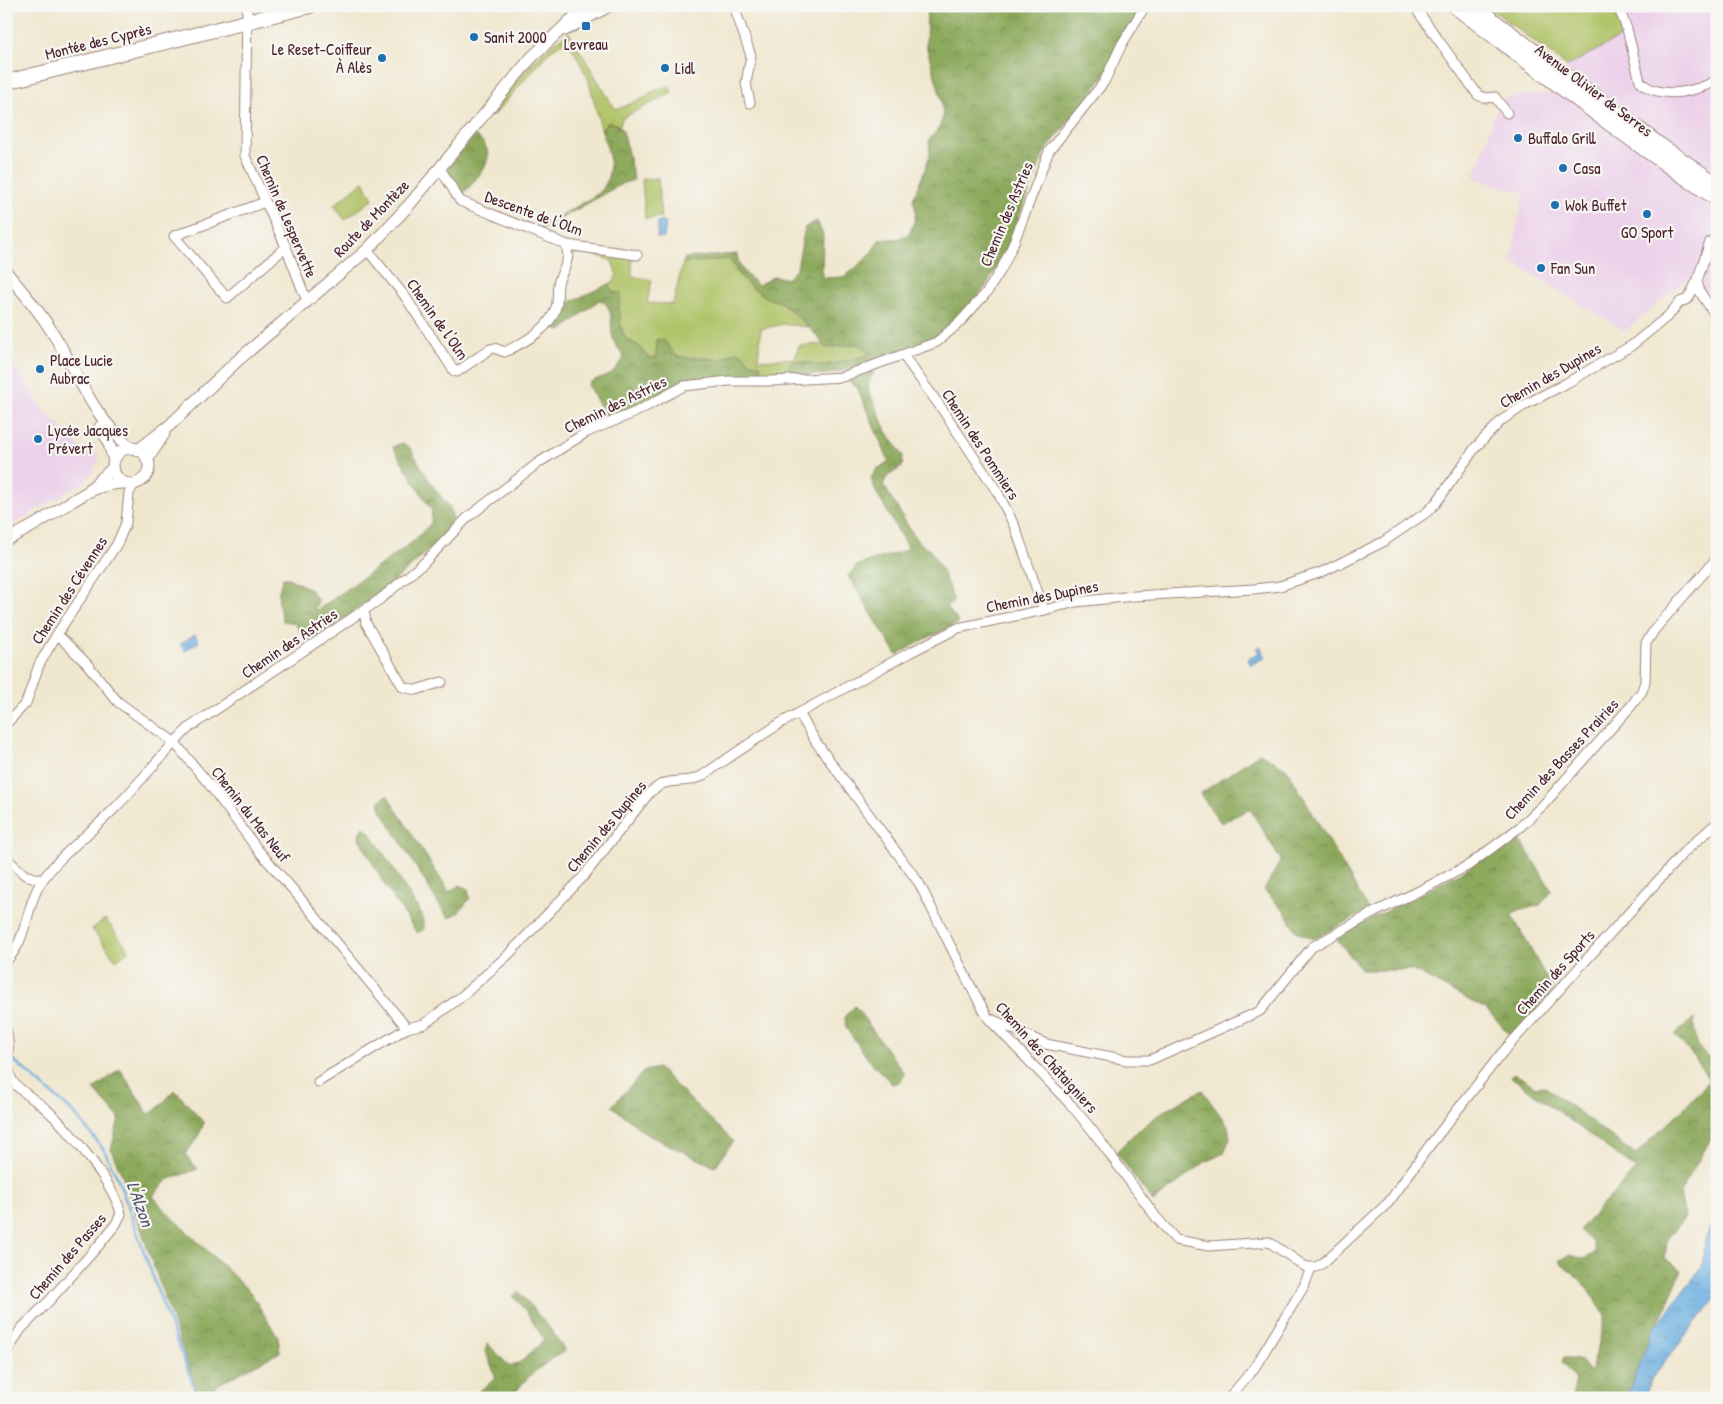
<svg xmlns="http://www.w3.org/2000/svg" width="1723" height="1404" viewBox="0 0 1723 1404" font-family="'Patrick Hand',sans-serif">
<defs>
<pattern id="forest-crowns" width="20" height="18" patternUnits="userSpaceOnUse" patternTransform="scale(1.25)"><rect width="20" height="18" fill="#8ca95c"/><path d="M2 6a3 3 0 1 1 6 0M12 15a3 3 0 1 1 6 0" fill="none" stroke="#74894c"/></pattern>
<pattern id="water-ripples" width="26" height="14" patternUnits="userSpaceOnUse" patternTransform="scale(1.25)"><rect width="26" height="14" fill="#6cafe1"/><path d="M2 4q2-2 4 0t4 0M15 11q2-2 4 0t4 0" fill="none" stroke="#5b8eb7"/></pattern>
</defs>
<rect width="100%" height="100%" fill="#f6f6f2"/>
<filter id="ink" filterUnits="userSpaceOnUse"><feTurbulence type="fractalNoise" baseFrequency=".02" numOctaves="2"/><feDisplacementMap in="SourceGraphic" scale="10" xChannelSelector="R" yChannelSelector="G"/><feConvolveMatrix kernelMatrix="1 2 1 2 8 2 1 2 1" color-interpolation-filters="sRGB"/></filter>
<filter id="wash" filterUnits="userSpaceOnUse"><feTurbulence type="fractalNoise" baseFrequency=".0096" numOctaves="4" result="noise"/><feDisplacementMap in="SourceGraphic" scale="20" xChannelSelector="R" yChannelSelector="G"/><feGaussianBlur stdDeviation="1.12" result="paint"/><feColorMatrix in="noise" values="0 0 0 0 0 0 0 0 0 0 0 0 0 0 0 0 0 1.4 0 .05"/><feComposite in="paint" operator="in"/></filter>
<g filter="url(#wash)">
<rect width="100%" height="100%" fill="#f0e7cf"/>
<!-- built -->
<g fill="#ecd1ea">
<polygon points="1622,6 1717,6 1717,308 1694,273 1625,331 1511,261 1524,193 1474,178 1500,99 1555,92 1567,66 1630,32"/>
<polygon points="6,348 19,375 42,408 65,431 71,440 81,448 100,456 92,473 81,484 6,528"/>
</g>
<!-- green -->
<g fill="#b0c367" stroke="#7d7149">
<polygon points="1487,6 1567,6 1570,13 1589,6 1614,6 1623,36 1567,66"/>
<path d="M569,33L614,107L618,109L642,99L651,92L669,86L672,93L622,118L620,126L612,123L603,127L602,132L588,78L570,44L564,42L550,51L494,115L492,110C515,84 538,50 569,33Z"/>
<polygon points="658,178 661,217 645,219 642,179"/>
<polygon points="364,181 373,199 345,220 334,205"/>
<path d="M569,248L630,254L632,261V276L652,280L647,303L673,304L683,263L730,259L740,276L752,288L759,291L765,297L782,303L808,327L784,324L761,329L758,360L795,358L799,346L824,344L826,348L857,344L868,350V353L865,356L838,363L823,365L811,364L804,362L789,365L790,375L757,376L761,370L748,362L741,353L728,355L721,360L699,357L683,358L675,356L671,349L657,339L656,358H648L639,346L626,339L621,328L615,293L611,290L609,284L613,282L617,275L612,261C607,258 584,252 578,253C574,254 572,260 571,263Z"/>
<polygon points="105,919 129,950 116,960 92,929"/>
</g>
<!-- forest -->
<g fill="url(#forest-crowns)" stroke="#6b6444">
<path d="M927,6H1142L1104,76L1044,153L1004,255L984,289L960,315L940,335L857,367L828,374L790,375L789,365L792,361C802,360 811,364 821,365C836,365 851,359 865,356L868,353V350L857,344L826,348C817,335 795,311 782,303C777,301 772,300 767,298C763,296 762,293 758,291C742,281 739,275 730,259L683,263L685,258L737,254C738,268 748,277 758,285L775,276L787,279L797,268L805,227L817,221L823,235L822,278L845,277L869,256L880,239H897L909,234L914,222L916,211L913,199L925,170L930,154L929,140L939,128L943,117L941,97L926,45Z"/>
<path d="M607,123C614,122 619,125 623,131L634,180L623,183L539,231V228L544,224C556,217 594,199 602,190C609,181 611,166 609,156C608,144 597,133 607,123Z"/>
<path d="M475,135C506,159 473,178 461,198L447,172L452,161Z"/>
<path d="M609,284L611,290L615,293H621L619,306L621,328L626,339L639,346L648,358H656L657,339L664,340L676,356C680,357 719,360 722,359C727,357 732,353 737,351C748,355 745,365 760,364L761,370L757,376L707,378L686,381L676,385L637,408L608,419L588,386L590,382L612,373L624,358C621,350 616,347 614,341C608,327 617,306 599,300L561,331L556,329L551,322L555,318L559,322L561,320L558,316L561,306Z"/>
<polygon points="874,371 869,382 868,389 885,428 903,456 902,467 888,476 883,484 917,541 931,551 942,571 954,601 946,606 959,623 925,639 897,655 848,576 858,565 903,551 907,547 875,490 871,478 877,469 889,462 857,387 847,381"/>
<path d="M402,443L410,448L434,488L451,509L454,526C410,571 361,609 307,643L295,623L283,621C278,603 276,596 283,578H288L310,589L318,601L314,610L319,609L414,541L431,523L432,511L393,447Z"/>
<polygon points="1260,753 1287,769 1369,910 1314,939 1297,932 1284,911 1264,890 1281,860 1250,809 1221,823 1200,794"/>
<polygon points="387,795 449,892 460,885 468,889 470,898 458,913 449,918 443,911 381,810 379,802"/>
<polygon points="364,827 372,835 422,915 424,929 417,933 384,884 359,838 360,831"/>
<path d="M1517,834L1552,891L1540,905L1511,913L1553,990L1512,1037L1486,1009L1412,970H1362L1335,937C1397,905 1462,877 1517,834Z"/>
<path d="M855,1006L904,1073C903,1080 899,1083 892,1084L868,1059L846,1028L845,1016Z"/>
<path d="M1694,1018C1695,1039 1695,1052 1717,1062V1128L1680,1193L1685,1218L1667,1239L1665,1259L1682,1270L1667,1305L1649,1339L1626,1398H1572L1576,1380L1562,1363L1564,1358C1580,1358 1582,1360 1590,1373L1598,1347L1605,1315L1584,1283L1559,1261L1570,1255L1584,1259L1596,1252L1593,1243L1579,1230L1636,1169L1510,1076L1514,1073L1536,1087L1544,1086L1636,1155C1659,1129 1688,1108 1709,1080L1695,1058L1675,1035Z"/>
<polygon points="658,1068 733,1141 715,1167 646,1134 612,1106 644,1071"/>
<polygon points="120,1069 149,1115 159,1107 175,1090 204,1123 197,1139 185,1154 198,1169 167,1180 153,1196 166,1211 251,1293 278,1337 280,1352 215,1386 213,1395 214,1398 199,1398 125,1182 111,1150 119,1118 94,1089"/>
<polygon points="1202,1090 1228,1126 1230,1138 1224,1153 1205,1162 1153,1202 1116,1152 1132,1136 1162,1112"/>
<path d="M519,1292L552,1331L565,1351C545,1363 524,1377 512,1398H471L496,1378L486,1352L487,1343L510,1367L522,1361L544,1340L526,1311L513,1296Z"/>
</g>
<!-- water -->
<g fill="url(#water-ripples)" stroke="#5b6786">
<polygon points="658,221 666,222 664,238 657,237"/>
<polygon points="195,635 199,642 185,651 180,644"/>
<polygon points="1260,646 1266,657 1251,665 1248,659 1259,653 1256,648"/>
<polygon points="1717,1210 1717,1297 1652,1378 1644,1398 1626,1398 1649,1339 1656,1326 1702,1267 1705,1240"/>
</g>
<g fill="none" stroke-linecap="round" stroke-linejoin="round">
<!-- stream -->
<polyline stroke="#6cafe1" stroke-width="2.5" points="11,1058 74,1113 104,1150 119,1181 164,1308 193,1384 196,1398"/>
</g>
</g>
<g filter="url(#ink)">
<g fill="none" stroke-linecap="round" stroke-linejoin="round">
<!-- minor casing -->
<g stroke="#9d837d" stroke-width="11">
<g id="minor">
<polyline points="247,6 245,156 286,247 304,294 308,300"/>
<polyline points="734,6 751,56 746,83 750,103"/>
<polyline points="1414,6 1478,95 1485,98 1495,97 1507,113"/>
<path d="M1618,6L1627,29L1640,81C1648,92 1669,94 1682,92C1694,91 1706,85 1717,81"/>
<polyline points="440,168 460,201 567,245 637,255"/>
<polyline points="265,202 174,236 227,298 286,247"/>
<path d="M367,250L404,295L454,371L457,372L490,349L494,348L505,352C524,342 550,330 556,307C559,298 556,289 559,280C564,268 572,257 565,244"/>
<polyline points="1697,281 1700,292 1717,318"/>
<polyline points="903,355 942,409 998,493 1015,527 1044,610"/>
<polyline points="364,610 366,623 403,687 416,690 442,682"/>
<polyline points="57,634 87,664 118,702 174,742 209,784 258,850 295,892 407,1028"/>
<polyline points="799,713 816,742 919,883 970,985 988,1018 1071,1105 1092,1130 1156,1217 1176,1240 1209,1246 1269,1242 1306,1267 1316,1267 1323,1263 1389,1202 1427,1149 1501,1054 1684,852 1717,823"/>
<polyline points="6,724 26,703 39,665 57,634 117,544 126,523 129,493 134,484"/>
<polyline points="6,858 25,875 42,880"/>
<path d="M6,961C29,939 25,903 44,878C63,852 92,832 115,808C141,782 163,752 190,727L379,600L425,562L467,518L538,463L587,432L636,412L684,386L729,381H771L842,377L937,342L960,322L987,292L1002,268L1012,247L1049,151L1104,82L1122,44L1145,6"/>
<polyline points="991,1019 1046,1044 1127,1060 1150,1060 1260,1011 1312,947 1375,912 1423,889 1469,865 1520,827 1544,804 1631,706 1642,691 1645,682 1646,643 1655,629 1717,558"/>
<path d="M6,1030C12,1046 3,1067 13,1082C19,1090 38,1102 46,1109C70,1130 114,1184 121,1214L116,1224L99,1245L49,1301L21,1329L6,1353"/>
<polyline points="318,1082 407,1028 424,1024 461,997 508,955 583,877 650,792 662,784 669,782 691,780 700,777 779,724 909,653 958,628 1044,610 1076,602 1134,596 1254,589 1280,586 1322,572 1383,542 1427,512 1436,503 1475,448 1502,420 1528,403 1565,384 1631,346 1668,316 1680,302 1688,299 1697,281 1710,242 1717,247"/>
<polyline points="1229,1398 1255,1367 1304,1286 1311,1268"/>
</g>
</g>
<!-- tertiary casing -->
<g stroke="#9d837d" stroke-width="13">
<g id="tertiary">
<polyline points="565,30 609,6"/>
<path d="M6,272C21,290 37,308 49,327C78,371 89,414 131,448"/>
<polyline points="100,427 108,440 114,461"/>
<circle cx="131" cy="466" r="18"/>
<polyline points="138,450 170,425 237,361 367,250 410,204 531,58 574,17 594,6"/>
<polyline points="147,460 164,434"/>
<polyline points="90,489 113,468"/>
<path d="M6,540C20,533 34,526 47,517C73,502 92,483 124,483"/>
</g>
</g>
<!-- primary casing -->
<g stroke="#9d837d" stroke-width="16">
<g id="primary">
<path d="M1454,6C1541,72 1626,139 1717,199"/>
<polyline points="1474,6 1660,145 1717,184"/>
<polyline points="6,82 310,6"/>
</g>
</g>
<!-- minor -->
<use href="#minor" stroke="#fff" stroke-width="9"/>
<!-- tertiary -->
<use href="#tertiary" stroke="#fff" stroke-width="11"/>
<!-- primary -->
<use href="#primary" stroke="#fff" stroke-width="14"/>
</g>
</g>
<!-- markers -->
<g fill="#1f6fb2" stroke="#f6f6f2" stroke-width="2">
<rect x="581" y="21" width="10" height="10" rx="2.5"/>
<circle cx="474" cy="37" r="5"/>
<circle cx="382" cy="58" r="5"/>
<circle cx="665" cy="68" r="5"/>
<circle cx="1518" cy="138" r="5"/>
<circle cx="1563" cy="168" r="5"/>
<circle cx="1555" cy="205" r="5"/>
<circle cx="1647" cy="214" r="5"/>
<circle cx="1541" cy="268" r="5"/>
<circle cx="40" cy="369" r="5"/>
<circle cx="38" cy="439" r="5"/>
</g>
<g text-anchor="middle" stroke-width="4.5" stroke-linejoin="round" paint-order="stroke">
<!-- poi labels -->
<g font-size="16" fill="#4a1f2b" stroke="#f6f6f2" text-anchor="start">
<text x="484" y="43">Sanit 2000</text>
<text x="586" y="50" text-anchor="middle">Levreau</text>
<text x="372" y="55" text-anchor="end">Le Reset-Coiffeur<tspan x="372" dy="18">À Alès</tspan></text>
<text x="675" y="74">Lidl</text>
<text x="1528" y="144">Buffalo Grill</text>
<text x="1573" y="174">Casa</text>
<text x="1565" y="211">Wok Buffet</text>
<text x="1647" y="238" text-anchor="middle">GO Sport</text>
<text x="1551" y="274">Fan Sun</text>
<text x="50" y="366">Place Lucie<tspan x="50" dy="18">Aubrac</tspan></text>
<text x="48" y="436">Lycée Jacques<tspan x="48" dy="18">Prévert</tspan></text>
</g>
<!-- street labels -->
<g font-size="16" fill="#4a1f2b" stroke="#f6f6f2">
<text transform="translate(98 41) rotate(-14)" y="6">Montée des Cyprès</text>
<text transform="translate(1594 90) rotate(37)" y="6">Avenue Olivier de Serres</text>
<text transform="translate(534 213) rotate(20)" y="6">Descente de l'Olm</text>
<text transform="translate(1006 214) rotate(-67)" y="6">Chemin des Astries</text>
<text transform="translate(287 216) rotate(67)" y="6">Chemin de Lespervette</text>
<text transform="translate(371 218) rotate(-46)" y="6">Route de Montèze</text>
<text transform="translate(438 319) rotate(55)" y="6">Chemin de l'Olm</text>
<text transform="translate(1550 375) rotate(-30)" y="6">Chemin des Dupines</text>
<text transform="translate(615 404) rotate(-26)" y="6">Chemin des Astries</text>
<text transform="translate(981 444) rotate(57)" y="6">Chemin des Pommiers</text>
<text transform="translate(69 590) rotate(-57)" y="6">Chemin des Cévennes</text>
<text transform="translate(1042 596) rotate(-11)" y="6">Chemin des Dupines</text>
<text transform="translate(289 643) rotate(-34)" y="6">Chemin des Astries</text>
<text transform="translate(1561 759) rotate(-47)" y="6">Chemin des Basses Prairies</text>
<text transform="translate(251 814) rotate(52)" y="6">Chemin du Mas Neuf</text>
<text transform="translate(606 826) rotate(-50)" y="6">Chemin des Dupines</text>
<text transform="translate(1555 972) rotate(-48)" y="6">Chemin des Sports</text>
<text transform="translate(1047 1057) rotate(48)" y="6">Chemin des Châtaigniers</text>
<text transform="translate(67 1256) rotate(-49)" y="6">Chemin des Passes</text>
</g>
<!-- water labels -->
<g font-size="18" font-style="italic" fill="#56516b" stroke="#f6f6f2">
<text transform="translate(140 1204) rotate(70)" y="6">L'Alzon</text>
</g>
</g>
<!-- margin -->
<rect width="1723" height="1404" fill="none" stroke="#f6f6f2" stroke-width="25"/>
</svg>
